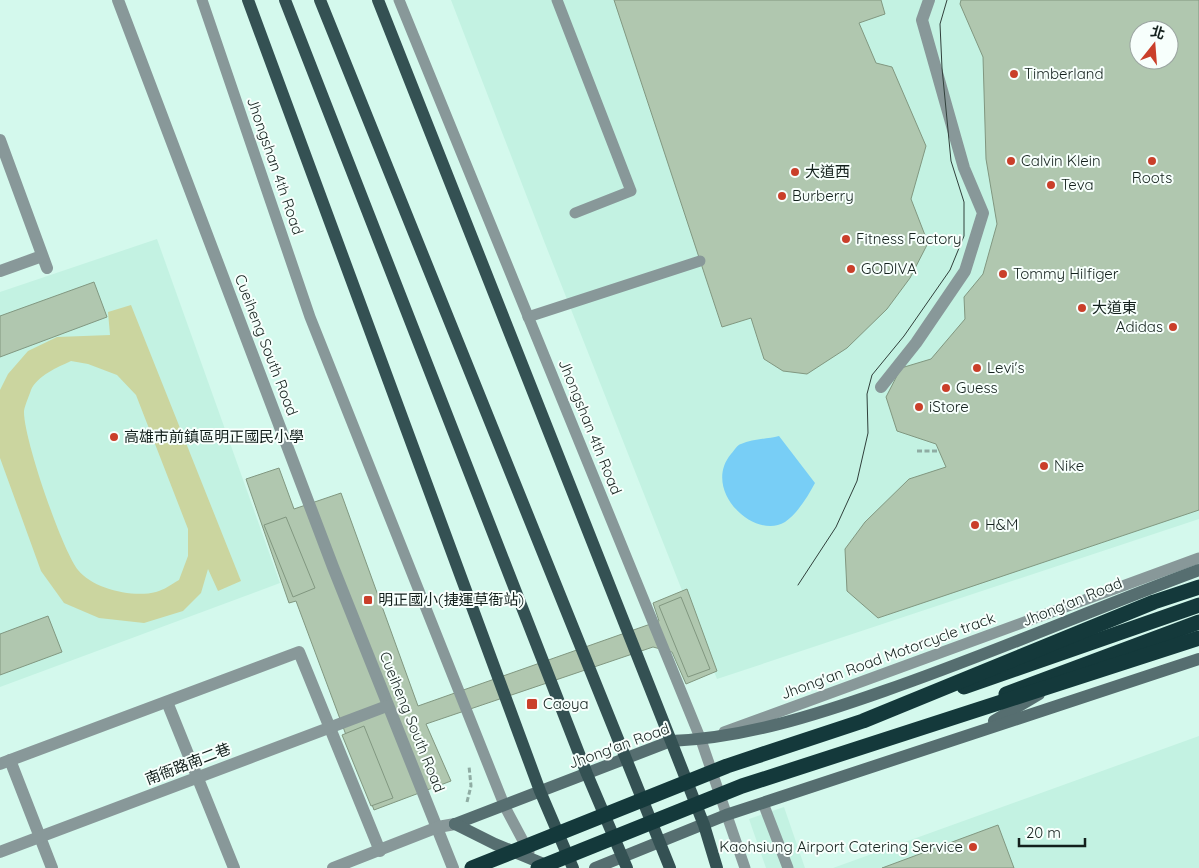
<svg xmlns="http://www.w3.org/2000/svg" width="1199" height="868" viewBox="0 0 1199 868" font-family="Quicksand,'Noto Sans TC',sans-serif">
<rect width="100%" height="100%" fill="#d4f9ed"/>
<!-- built -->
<g fill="#c3f2e2" fill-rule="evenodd">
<path d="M451,0H1199V519L717,679L544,241ZM1139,30H1169V60H1139Z"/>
<polygon points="157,239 280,583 0,687 0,292"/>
<polygon points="1199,736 1199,868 833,868"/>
<polygon points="784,807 805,868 766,868 749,819"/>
</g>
<!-- green -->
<path fill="#cbd59f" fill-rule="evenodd" d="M131,305L241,581L218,591L208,569L201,593L183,611L144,623L99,618L64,603L41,571L0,458V390L8,374L28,351L57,337L110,335L108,312ZM71,361L88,364L117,375L136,395L188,529V556L179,580C172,584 164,590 156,592C133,598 93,589 78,570C62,550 23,437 24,411C25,405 29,396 31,390C37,376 58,367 71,361Z"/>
<!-- water -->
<path fill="#78cef6" d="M779,436L815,483C808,496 798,513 785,522C755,541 701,490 731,454C734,451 737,445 741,444C752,439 767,439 779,436Z"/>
<!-- building -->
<g fill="#b0c7af" stroke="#819780" fill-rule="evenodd">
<polygon points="614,0 881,0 885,14 859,23 876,63 892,67 926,146 911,199 928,243 910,278 887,309 847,348 807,374 783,371 764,359 751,318 722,327"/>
<path d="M961,0H1199V510L878,618L847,591L845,549L865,522L909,479L946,467L936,444L897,431L886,397L901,368L931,359L965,319L964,297L983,274L997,224L986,159L983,57L960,4ZM1139,30H1169V60H1139Z"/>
<polygon points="94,282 107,317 0,357 0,316"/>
<polygon points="279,468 294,509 341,493 418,706 659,621 653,603 687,589 717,671 686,684 672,652 653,647 426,724 451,781 374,810 296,601 289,603 246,479"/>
<polygon points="286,517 315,588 293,597 264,525"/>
<polygon points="681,597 710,669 688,677 659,606"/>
<polygon points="48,616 62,652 0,675 0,634"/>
<polygon points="364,726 393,798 371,806 342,735"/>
<polygon points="998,825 1014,868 882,868"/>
</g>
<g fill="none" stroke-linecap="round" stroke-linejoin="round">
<!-- path -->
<g stroke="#8faca3" stroke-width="3" stroke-dasharray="5 2.5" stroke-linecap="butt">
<polyline points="917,451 939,451"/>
<polyline points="467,802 471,786 469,766"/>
</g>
<!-- lane -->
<g stroke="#889899" stroke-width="11">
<polyline points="202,0 310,317 505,807 529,852"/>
<polyline points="399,0 701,740 745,868"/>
<polyline points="557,0 631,191 575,213"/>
<polyline points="528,317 700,261"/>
<polyline points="724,732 1199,558"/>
<polyline points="763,803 788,868"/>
</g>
<!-- street -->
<g stroke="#889899" stroke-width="12">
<polyline points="118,0 333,567 453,868"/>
<polyline points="0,140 47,268"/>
<polyline points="0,271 42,256"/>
<polyline points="881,387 916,343 965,271 983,213 964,168 922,20 929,0"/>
<polyline points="167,702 234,868"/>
<polyline points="10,760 52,868"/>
<polyline points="0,764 299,652 380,851"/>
<polyline points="0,852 387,706"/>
<polyline points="333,868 438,827 455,824"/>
</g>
<!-- secondary -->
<g stroke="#566e70" stroke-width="12">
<polyline points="994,721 1039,694"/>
<path d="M455,824L671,741C744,738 816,715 884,691C991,654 1093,609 1199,570"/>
<polyline points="455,824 495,844 551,867"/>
<polyline points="595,868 726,815 1199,659"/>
</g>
<!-- primary -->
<g stroke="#345153" stroke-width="12">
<polyline points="248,0 540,791 573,868"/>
<polyline points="285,0 587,774 627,868"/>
<polyline points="320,0 670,868"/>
<polyline points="378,0 671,741 704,825 717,868"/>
</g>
<!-- highway -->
<g stroke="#14393b" stroke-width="15">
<polyline points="964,687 1199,605"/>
<polyline points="1006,694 1199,622"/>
</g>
<!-- tram -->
<polyline stroke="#30403b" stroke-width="1" points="798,585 836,527 857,481 868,433 867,394 872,375 904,336 950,270 964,236 964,202 951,161 942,68 940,24 947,0"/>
<!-- highway-bridge -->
<g stroke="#14393b" stroke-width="15">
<polyline points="472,868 727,766 863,721 1154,602 1199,587"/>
<polyline points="538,868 742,786 1199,638"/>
</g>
</g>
<!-- markers -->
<g fill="#ca3f2a" stroke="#f7fffc" stroke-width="2">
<circle cx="1014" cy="74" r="5"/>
<circle cx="1011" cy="161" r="5"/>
<circle cx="1152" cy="161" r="5"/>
<circle cx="795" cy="172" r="5"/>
<circle cx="1051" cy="185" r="5"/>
<circle cx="782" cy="196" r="5"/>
<circle cx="846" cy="239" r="5"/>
<circle cx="851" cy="269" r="5"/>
<circle cx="1003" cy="274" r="5"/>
<circle cx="1082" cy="308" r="5"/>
<circle cx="1173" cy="327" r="5"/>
<circle cx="977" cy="368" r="5"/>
<circle cx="946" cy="388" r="5"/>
<circle cx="919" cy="407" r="5"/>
<circle cx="114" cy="437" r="5"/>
<circle cx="1044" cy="466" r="5"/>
<circle cx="975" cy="525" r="5"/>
<rect x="363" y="595" width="10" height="10" rx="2.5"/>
<rect x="526" y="698" width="12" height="12" rx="2.5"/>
<circle cx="973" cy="847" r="5"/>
</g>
<g text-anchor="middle" stroke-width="4" stroke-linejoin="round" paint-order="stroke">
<!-- poi labels -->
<g font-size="15" fill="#13201c" stroke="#f7fffc" text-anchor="start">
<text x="1024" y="79">Timberland</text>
<text x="1021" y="166">Calvin Klein</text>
<text x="805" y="177">大道西</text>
<text x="1152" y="183" text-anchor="middle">Roots</text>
<text x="1061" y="190">Teva</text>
<text x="792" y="201">Burberry</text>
<text x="856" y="244">Fitness Factory</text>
<text x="861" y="274">GODIVA</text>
<text x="1013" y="279">Tommy Hilfiger</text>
<text x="1092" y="313">大道東</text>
<text x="1163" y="332" text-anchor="end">Adidas</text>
<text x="987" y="373">Levi's</text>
<text x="956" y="393">Guess</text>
<text x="929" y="412">iStore</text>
<text x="124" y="442">高雄市前鎮區明正國民小學</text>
<text x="1054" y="471">Nike</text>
<text x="985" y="530">H&amp;M</text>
<text x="378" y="605">明正國小(捷運草衙站)</text>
<text x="543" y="709">Caoya</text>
<text x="963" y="852" text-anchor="end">Kaohsiung Airport Catering Service</text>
</g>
<!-- street labels -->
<g font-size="15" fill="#13201c" stroke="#f7fffc">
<text transform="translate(275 166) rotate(71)" y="5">Jhongshan 4th Road</text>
<text transform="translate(266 345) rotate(69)" y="5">Cueiheng South Road</text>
<text transform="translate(590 427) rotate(68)" y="5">Jhongshan 4th Road</text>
<text transform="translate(1072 602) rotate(-22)" y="5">Jhong'an Road</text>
<text transform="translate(888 656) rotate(-20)" y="5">Jhong'an Road Motorcycle track</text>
<text transform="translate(412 722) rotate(68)" y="5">Cueiheng South Road</text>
<text transform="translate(619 746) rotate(-20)" y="5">Jhong'an Road</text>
<text transform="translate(188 764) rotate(-21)" y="5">南衙路南二巷</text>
</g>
</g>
<!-- north arrow -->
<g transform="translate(1154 45) rotate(17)"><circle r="24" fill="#f7fffc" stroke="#9ca6a2"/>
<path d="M0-4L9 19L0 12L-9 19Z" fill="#ca3f2a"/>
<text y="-8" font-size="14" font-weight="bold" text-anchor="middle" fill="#13201c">北</text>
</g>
<!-- scale -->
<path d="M1019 838v8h66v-8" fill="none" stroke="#13201c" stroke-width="2.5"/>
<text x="1026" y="838" font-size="15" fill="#13201c" stroke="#f7fffc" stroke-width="4" paint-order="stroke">20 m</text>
</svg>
